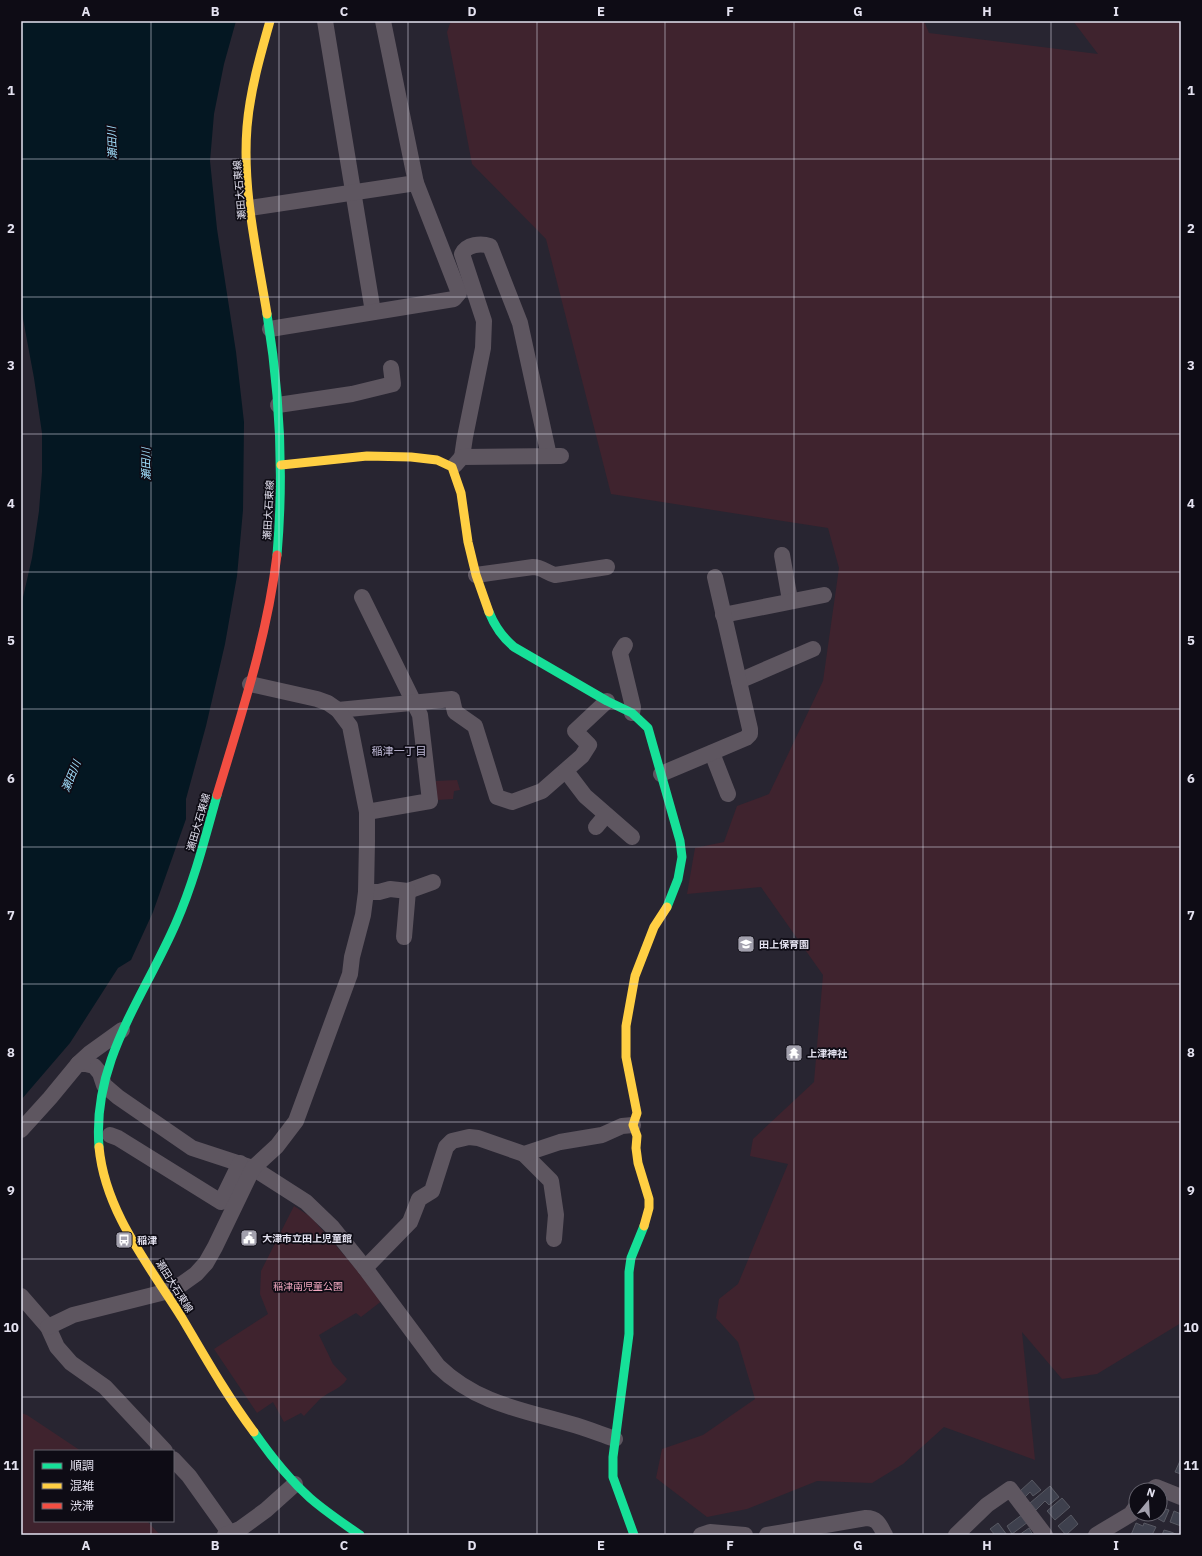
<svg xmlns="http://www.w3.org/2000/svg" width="1202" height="1556" viewBox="0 0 1202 1556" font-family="'IBM Plex Sans','Noto Sans JP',sans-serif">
<rect width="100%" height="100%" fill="#282531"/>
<!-- green -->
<g fill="#3f232e">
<polygon points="451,21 924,21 929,33 1098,54 1073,21 1181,21 1181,1323 1097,1374 1062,1379 1022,1332 1035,1460 944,1427 903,1464 872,1483 817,1481 747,1509 707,1517 656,1478 662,1449 703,1435 755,1399 738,1342 716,1318 719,1299 738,1284 788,1164 750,1156 753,1139 814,1082 823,975 761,887 687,894 695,848 724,842 737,806 769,794 823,681 839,568 828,528 611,494 546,239 472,164 447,32"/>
<polygon points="457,780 460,790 454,791 453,799 437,800 436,781"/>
<path d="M294,1206L311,1217L383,1300L361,1317L356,1313L319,1335L333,1364L347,1379C341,1389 329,1391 319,1400C314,1405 309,1411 304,1416L301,1413L284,1422L273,1402L257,1413L214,1349L268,1314L260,1294L261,1271Z"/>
<polygon points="21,1413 27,1415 81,1451 35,1451 35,1521 147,1521 160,1535 21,1535"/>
</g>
<!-- water -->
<polygon fill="#041722" points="22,21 236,21 224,64 214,114 210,161 217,229 236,352 244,422 243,510 237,576 225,644 206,726 186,799 186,819 153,912 131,960 118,968 70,1043 21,1100 21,606 32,558 39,511 42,472 42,433 34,378 21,308 21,38"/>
<!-- building -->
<g fill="#3e404d" stroke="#575862">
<polygon points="1180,1461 1181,1461 1181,1474 1175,1472"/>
<polygon points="1032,1480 1041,1490 1033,1496 1030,1492 1025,1497 1020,1491"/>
<polygon points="1050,1486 1059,1497 1049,1505 1045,1501 1036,1510 1030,1503"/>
<polygon points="1062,1498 1070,1507 1055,1520 1047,1511"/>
<polygon points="1160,1500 1164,1501 1163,1504 1166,1506 1165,1509 1169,1510 1164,1522 1151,1515 1160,1514"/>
<polygon points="1174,1511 1181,1514 1181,1526 1170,1522"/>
<polygon points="1023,1514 1028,1522 1012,1534 1007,1526"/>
<polygon points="1071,1515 1078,1524 1066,1535 1058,1526"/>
<polygon points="998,1523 1007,1535 995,1535 990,1529"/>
<polygon points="1136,1523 1143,1526 1144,1523 1156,1527 1152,1535 1131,1535"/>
<polygon points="1029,1528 1033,1535 1036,1533 1038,1535 1019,1535"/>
<polygon points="1164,1530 1171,1532 1178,1535 1162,1535"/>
</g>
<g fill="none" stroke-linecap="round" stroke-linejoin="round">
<!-- street -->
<g stroke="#5e5660" stroke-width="16">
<polyline points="325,21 373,312"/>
<polyline points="250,208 416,183"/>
<polyline points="270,329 454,299 459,293 416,183 383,21"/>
<polyline points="278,405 352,394 393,384 391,368"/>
<path d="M462,457L465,437L483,348L484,321L462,254C467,244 481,243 490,246L520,323L549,456"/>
<polyline points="455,465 462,457 561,456"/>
<polyline points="782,555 790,600"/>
<path d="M476,575L533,567C542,567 547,573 555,575L607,567"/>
<polyline points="362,597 420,715 430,801 367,812"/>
<polyline points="723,615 824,595"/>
<polyline points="625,645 620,653 633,707 632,713"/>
<polyline points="739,681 813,649"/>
<polyline points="338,710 452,699 455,712 475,726 497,797 512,802 542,791 582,756 589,745 575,731 607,701"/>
<polyline points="712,753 728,794"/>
<polyline points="566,771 585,796 632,837"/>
<polyline points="661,774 746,738 750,734 750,729 715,577"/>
<polyline points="596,827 606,815"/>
<polyline points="366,892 379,892 390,889 408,891 433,882"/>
<polyline points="404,937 408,891"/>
<path d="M78,1064H86L94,1066L100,1073L104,1085L118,1097L192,1148L253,1168L306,1202L332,1227L365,1268L438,1366C476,1403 522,1410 571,1424C586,1428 600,1434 615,1439"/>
<polyline points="21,1130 50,1098 78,1064 90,1053 122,1030"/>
<polyline points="110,1135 118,1138 221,1202 240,1163"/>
<polyline points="524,1154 551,1181 556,1215 554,1239"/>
<polyline points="365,1268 410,1222 419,1199 432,1191 446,1147 452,1141 469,1137 478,1138 524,1154 560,1142 602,1135 622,1126 633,1125"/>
<polyline points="21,1296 48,1327 57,1347 71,1363 105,1387 165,1451"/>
<polyline points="48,1327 73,1315 165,1292 182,1284 196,1274 206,1263 215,1247 253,1168 277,1146 296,1121 350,974 352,957 363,915 366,892 367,841 367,812 350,726 338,710 328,703 317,699 250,684"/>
<polyline points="173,1459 189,1476 231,1535"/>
<polyline points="1152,1490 1156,1487 1181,1497"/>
<polyline points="225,1535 240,1529 266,1510 295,1484"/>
<polyline points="701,1535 710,1532 745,1535"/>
<path d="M767,1535L866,1518C878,1518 880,1526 885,1535"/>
<polyline points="956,1535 987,1505 1010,1489 1045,1535"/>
<polyline points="1096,1535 1131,1514 1136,1507"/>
</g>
<!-- fast -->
<g stroke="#16e098" stroke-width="9">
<path d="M267,314C280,394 284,474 277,555"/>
<path d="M489,612C495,627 502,637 514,647L607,701L632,713L648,728L680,841L682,857L678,879L667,907"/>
<path d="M99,1147C92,1061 144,997 176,923C194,882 205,838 217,795"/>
<path d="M254,1432C270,1455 289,1479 310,1498C326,1512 343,1523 360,1535"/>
<polyline points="634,1535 613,1477 613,1457 629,1334 629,1272 631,1258 644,1226"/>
</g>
<!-- slow -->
<g stroke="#ffcf43" stroke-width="9">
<path d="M267,314C257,252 242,190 247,127C250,91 260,56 270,21"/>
<polyline points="281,465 367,456 411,457 437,460 452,467 461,493 468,542 476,575 489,612"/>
<path d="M99,1147C105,1212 149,1265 182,1318C205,1357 227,1396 254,1432"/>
<polyline points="644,1226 649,1208 649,1199 638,1163 636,1148 637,1136 633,1125 637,1113 626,1057 626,1026 635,976 654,927 667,907"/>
</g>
<!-- jam -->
<path stroke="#f24e42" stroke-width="9" d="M217,795C241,715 267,638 277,555"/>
</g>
<!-- grid -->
<path fill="none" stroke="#e4e2f0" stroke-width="1" stroke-opacity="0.55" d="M151,21V1451M279,21V1535M408,21V1535M537,21V1535M665,21V1535M794,21V1535M923,21V1535M1051,21V1535M21,159H1181M21,297H1181M21,434H1181M21,572H1181M21,709H1181M21,847H1181M21,984H1181M21,1122H1181M21,1259H1181M21,1397H1181M151,1521V1535"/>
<!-- icons -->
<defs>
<g id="school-square" transform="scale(0.9)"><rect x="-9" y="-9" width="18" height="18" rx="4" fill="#a2a0ad" stroke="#0e0c15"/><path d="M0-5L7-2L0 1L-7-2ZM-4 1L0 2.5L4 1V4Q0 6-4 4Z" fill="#fff"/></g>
<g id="temple-square" transform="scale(0.9)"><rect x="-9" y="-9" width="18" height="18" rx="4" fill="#a2a0ad" stroke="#0e0c15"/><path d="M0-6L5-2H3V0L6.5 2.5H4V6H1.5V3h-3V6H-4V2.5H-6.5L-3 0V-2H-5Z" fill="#fff"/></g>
<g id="civic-square" transform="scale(0.9)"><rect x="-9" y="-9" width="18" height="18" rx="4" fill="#a2a0ad" stroke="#0e0c15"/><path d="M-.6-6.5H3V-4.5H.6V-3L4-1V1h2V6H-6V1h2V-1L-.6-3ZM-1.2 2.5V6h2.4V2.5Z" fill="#fff"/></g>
<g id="bus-square" transform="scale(0.9)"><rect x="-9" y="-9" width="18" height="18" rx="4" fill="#a2a0ad" stroke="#0e0c15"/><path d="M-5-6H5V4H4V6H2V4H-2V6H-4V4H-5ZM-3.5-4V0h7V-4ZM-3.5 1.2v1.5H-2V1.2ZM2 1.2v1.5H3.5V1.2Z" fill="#fff"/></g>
</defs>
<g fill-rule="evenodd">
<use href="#school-square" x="746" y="944"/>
<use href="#temple-square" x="794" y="1053"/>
<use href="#civic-square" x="249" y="1238"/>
<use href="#bus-square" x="124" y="1240"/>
</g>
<g text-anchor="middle" stroke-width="3.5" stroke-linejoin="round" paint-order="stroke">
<!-- street labels -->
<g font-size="10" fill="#e4e2f0" stroke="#0e0c15">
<text transform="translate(239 190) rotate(-95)" y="4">瀬田大石東線</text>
<text transform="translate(268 510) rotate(-87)" y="4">瀬田大石東線</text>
<text transform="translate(198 822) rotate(-74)" y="4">瀬田大石東線</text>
<text transform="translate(175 1286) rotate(58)" y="4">瀬田大石東線</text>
</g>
<!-- poi labels -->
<g font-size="10" font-weight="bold" fill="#e4e2f0" stroke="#0e0c15" text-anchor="start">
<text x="759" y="948">田上保育園</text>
<text x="807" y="1057">上津神社</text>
<text x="262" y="1242">大津市立田上児童館</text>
<text x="137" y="1244">稲津</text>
</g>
<!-- park labels -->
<g font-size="10" fill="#f6abc3" stroke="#0e0c15">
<text x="308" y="1290">稲津南児童公園</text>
</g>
<!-- water labels -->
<g font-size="11" font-style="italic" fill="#a2dffd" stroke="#0e0c15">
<text transform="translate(112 143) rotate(-92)" y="4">瀬田川</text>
<text transform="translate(146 464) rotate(-91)" y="4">瀬田川</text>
<text transform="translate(71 776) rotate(-68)" y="4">瀬田川</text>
</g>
<!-- neighbourhood labels -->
<g font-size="11" fill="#c2bcd9" stroke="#0e0c15">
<text x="399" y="755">稲津一丁目</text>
</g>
</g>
<!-- border -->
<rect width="1202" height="1556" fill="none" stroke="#0e0c15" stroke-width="44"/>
<!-- legend -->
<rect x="34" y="1450" width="140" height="72" fill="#0e0c15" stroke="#64626d"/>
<rect x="42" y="1463" width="20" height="6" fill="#16e098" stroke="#64626d"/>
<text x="70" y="1470" font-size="12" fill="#e4e2f0">順調</text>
<rect x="42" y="1483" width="20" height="6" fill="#ffcf43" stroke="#64626d"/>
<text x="70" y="1490" font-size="12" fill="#e4e2f0">混雑</text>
<rect x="42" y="1503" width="20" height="6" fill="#f24e42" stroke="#64626d"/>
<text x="70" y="1510" font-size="12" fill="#e4e2f0">渋滞</text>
<!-- north arrow -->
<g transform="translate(1148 1502) rotate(18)"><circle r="19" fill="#0e0c15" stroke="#64626d"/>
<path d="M0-3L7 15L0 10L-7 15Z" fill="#a2a0ad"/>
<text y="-6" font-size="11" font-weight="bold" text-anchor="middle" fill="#e4e2f0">N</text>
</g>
<rect x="22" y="22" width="1158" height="1512" fill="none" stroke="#e4e2f0" stroke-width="1.5"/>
<g font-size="13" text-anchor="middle" font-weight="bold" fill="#e4e2f0">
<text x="86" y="16">A</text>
<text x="215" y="16">B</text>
<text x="344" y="16">C</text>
<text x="472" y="16">D</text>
<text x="601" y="16">E</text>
<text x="730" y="16">F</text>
<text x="858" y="16">G</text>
<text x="987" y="16">H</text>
<text x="1116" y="16">I</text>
<text x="11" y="95">1</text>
<text x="1191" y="95">1</text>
<text x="11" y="233">2</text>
<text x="1191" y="233">2</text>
<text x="11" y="370">3</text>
<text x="1191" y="370">3</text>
<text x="11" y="508">4</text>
<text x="1191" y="508">4</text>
<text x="11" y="645">5</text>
<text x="1191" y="645">5</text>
<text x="11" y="783">6</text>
<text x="1191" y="783">6</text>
<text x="11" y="920">7</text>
<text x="1191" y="920">7</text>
<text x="11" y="1057">8</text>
<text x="1191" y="1057">8</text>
<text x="11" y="1195">9</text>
<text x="1191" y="1195">9</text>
<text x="11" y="1332">10</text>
<text x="1191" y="1332">10</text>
<text x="11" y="1470">11</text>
<text x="1191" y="1470">11</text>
<text x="86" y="1550">A</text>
<text x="215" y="1550">B</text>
<text x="344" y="1550">C</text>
<text x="472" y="1550">D</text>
<text x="601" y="1550">E</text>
<text x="730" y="1550">F</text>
<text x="858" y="1550">G</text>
<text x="987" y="1550">H</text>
<text x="1116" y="1550">I</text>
</g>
</svg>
